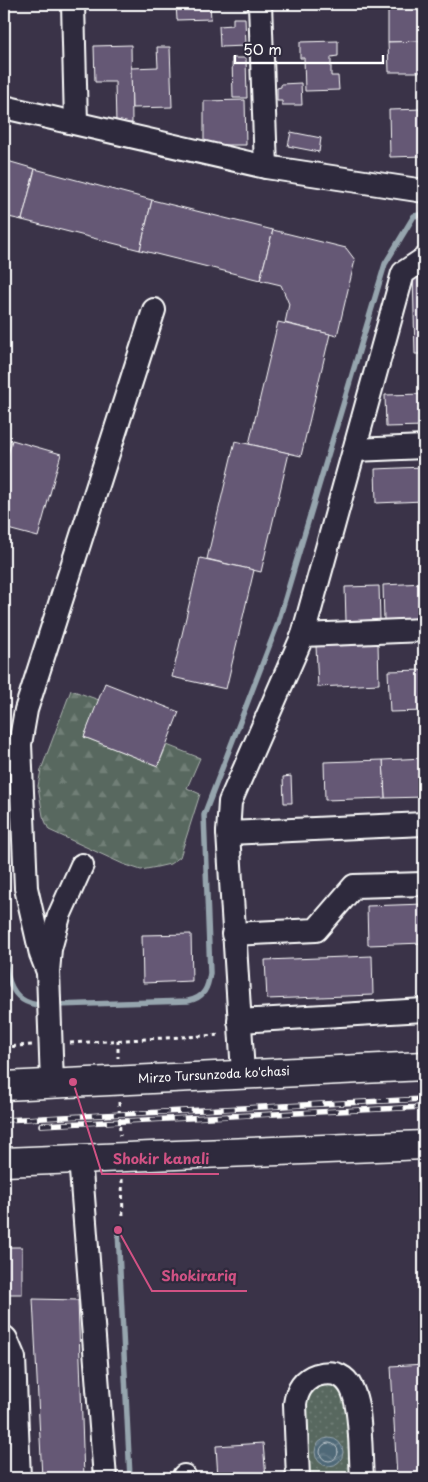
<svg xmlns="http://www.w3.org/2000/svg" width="428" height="1482" viewBox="0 0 428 1482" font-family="'Playpen Sans',sans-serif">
<defs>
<pattern id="grass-dots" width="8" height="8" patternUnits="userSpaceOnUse" patternTransform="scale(1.25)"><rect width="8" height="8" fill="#58685f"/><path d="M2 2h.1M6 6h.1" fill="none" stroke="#717f77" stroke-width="1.8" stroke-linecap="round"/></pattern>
<pattern id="forest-firs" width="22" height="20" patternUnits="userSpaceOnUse" patternTransform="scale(1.25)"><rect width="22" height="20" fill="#58685f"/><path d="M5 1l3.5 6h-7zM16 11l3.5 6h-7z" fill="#717f77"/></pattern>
<pattern id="water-waves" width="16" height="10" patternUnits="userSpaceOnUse" patternTransform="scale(1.25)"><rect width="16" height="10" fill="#506978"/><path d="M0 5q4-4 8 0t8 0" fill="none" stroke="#6a808c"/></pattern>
</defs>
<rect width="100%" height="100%" fill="#3a3348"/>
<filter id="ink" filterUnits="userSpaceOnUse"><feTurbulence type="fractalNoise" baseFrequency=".02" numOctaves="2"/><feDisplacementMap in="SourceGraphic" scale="10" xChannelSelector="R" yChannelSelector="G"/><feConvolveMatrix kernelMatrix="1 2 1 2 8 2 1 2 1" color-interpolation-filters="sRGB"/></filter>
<g filter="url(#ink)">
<!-- grass -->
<polygon fill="url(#grass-dots)" stroke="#acb4af" points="325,1380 346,1392 353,1478 304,1478 304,1394"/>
<!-- forest -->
<polygon fill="url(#forest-firs)" stroke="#acb4af" points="71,690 99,700 84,737 158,766 167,745 200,758 187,788 200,794 180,857 170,864 157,867 141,870 123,864 49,830 43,816 38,786 41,770"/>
<!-- water -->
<circle fill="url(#water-waves)" stroke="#96a5ae" cx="329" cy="1452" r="14"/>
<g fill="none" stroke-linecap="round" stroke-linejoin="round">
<!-- shore -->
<circle stroke="#b9c3c9" stroke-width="1" cx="329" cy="1452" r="9"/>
<!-- stream -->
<g stroke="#96a5ae" stroke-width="5.5">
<path d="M4,923C5,955 0,1007 45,1005"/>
<path d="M55,1005L188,1001C204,998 208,988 210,973L204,815L277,626L385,264L414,216L424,214"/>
<polyline points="118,1230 130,1478"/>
</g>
</g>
<!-- building -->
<g fill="#655874" stroke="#fff">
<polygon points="176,4 210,4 211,19 177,20"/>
<polygon points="388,4 424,4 424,41 388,42"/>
<polygon points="233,18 245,18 246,46 220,47 219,26 233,25"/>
<polygon points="338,41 338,56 331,57 331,76 338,76 339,90 305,91 304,58 300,58 300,42"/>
<polygon points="424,41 424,72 389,72 388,42"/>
<polygon points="131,45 132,123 116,124 115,82 95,82 94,46"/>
<polygon points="157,47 170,47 172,107 132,108 131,68 158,67"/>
<polygon points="232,58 246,58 247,98 233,98"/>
<polygon points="301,83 302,105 282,105 282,101 277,101 277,88 281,87 281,84"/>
<polygon points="245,100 246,145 204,145 204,101"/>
<polygon points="424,109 424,156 390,157 389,110"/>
<polygon points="291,132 321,138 319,152 288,146"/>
<polygon points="4,160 35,169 22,220 4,216"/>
<polygon points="35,169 152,200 140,250 22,220"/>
<polygon points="152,200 273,230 260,280 140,250"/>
<polygon points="273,230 346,248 355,260 337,336 285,323 289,304 281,285 260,280"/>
<polygon points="413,273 424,273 424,354 415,354"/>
<polygon points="278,322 330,334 301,456 249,444"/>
<polygon points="424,394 424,426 386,427 385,395"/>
<polygon points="12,440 61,454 38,537 4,528 4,469"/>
<polygon points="235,441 289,453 261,572 207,559"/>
<polygon points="424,467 424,501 376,503 375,469"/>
<polygon points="200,558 254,570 226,689 172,677"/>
<polygon points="424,583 424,618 384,620 383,585"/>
<polygon points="379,586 380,620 346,621 345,587"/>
<polygon points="378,644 379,684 318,687 316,646"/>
<polygon points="424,670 424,711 390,712 388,671"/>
<polygon points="105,683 179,712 158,766 84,737"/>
<polygon points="424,758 424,797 385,798 383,760"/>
<polygon points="383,760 385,798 325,800 324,762"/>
<polygon points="291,776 292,803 284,803 283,777"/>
<polygon points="424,904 424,943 368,945 367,906"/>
<polygon points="191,934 192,981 143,983 142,935"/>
<polygon points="372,956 373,995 267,999 265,960"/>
<rect x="4" y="1247" width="18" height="47"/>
<polygon points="33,1299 78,1300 84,1478 42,1478"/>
<polygon points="424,1364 424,1478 397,1478 391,1366"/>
<polygon points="263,1443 266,1478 218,1478 216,1446"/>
<rect x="4" y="1444" width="6" height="15"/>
</g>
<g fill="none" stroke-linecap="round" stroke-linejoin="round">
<!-- minor casing -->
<g stroke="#fff" stroke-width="26">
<g id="minor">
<polyline points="73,4 76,123"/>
<polyline points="260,4 266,167"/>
<polyline points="4,107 266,167 424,191"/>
<polyline points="355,450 424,447"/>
<polyline points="303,635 424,630"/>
<polyline points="228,833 424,824"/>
<polyline points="233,934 316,930 354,886 424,884"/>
<polyline points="48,972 41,954 26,888 20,744 26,710 154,310"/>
<polyline points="239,1021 424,1010"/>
<polyline points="243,1073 228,833 230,802 303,635 403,273 424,259"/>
<polyline points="52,1083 48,972 50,949 59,916 82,865"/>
<polyline points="80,1158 105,1478"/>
<polyline points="4,1337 6,1339 14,1358 19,1478"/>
<polyline points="184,1478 184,1476"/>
<path d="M298,1478L295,1404C297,1390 304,1379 317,1375C358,1364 358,1410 360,1436C361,1450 361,1464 362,1478"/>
</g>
</g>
<!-- major casing -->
<g stroke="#fff" stroke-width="31">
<g id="major">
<polyline points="4,1086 424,1066"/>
<polyline points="4,1162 424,1145"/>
</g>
</g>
<!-- path -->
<g stroke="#fff" stroke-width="3" stroke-dasharray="4 4" stroke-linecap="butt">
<polyline points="118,1040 118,1058"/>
<polyline points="70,1043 221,1035"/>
<polyline points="4,1047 32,1045"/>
<polyline points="119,1102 120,1136"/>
<polyline points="122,1179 123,1219"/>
</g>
<!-- minor -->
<use href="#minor" stroke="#2f2a3d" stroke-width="22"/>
<!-- major -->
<use href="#major" stroke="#2f2a3d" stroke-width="28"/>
<!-- rail casing -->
<g stroke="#fff" stroke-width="5.5">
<g id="rail">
<polyline points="4,1120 424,1099"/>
<polyline points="41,1125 424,1107"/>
</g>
</g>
<!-- rail -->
<use href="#rail" stroke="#2f2a3d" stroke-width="4" stroke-dasharray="11" stroke-linecap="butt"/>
</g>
</g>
<g text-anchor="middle" stroke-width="4.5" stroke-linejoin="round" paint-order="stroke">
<!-- street labels -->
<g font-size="12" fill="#fff" stroke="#2f2a3d">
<text transform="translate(214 1075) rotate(-3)" y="4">Mirzo Tursunzoda ko'chasi</text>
</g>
</g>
<!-- callouts -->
<path fill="none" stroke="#d15284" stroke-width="2" d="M73 1082L102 1174H219M118 1230L152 1291H247"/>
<g fill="#d15284" stroke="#2f2a3d" stroke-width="2">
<circle cx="73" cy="1082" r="5"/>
<circle cx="118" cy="1230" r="5"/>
</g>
<g font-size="14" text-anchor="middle" font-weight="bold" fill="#d15284" stroke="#2f2a3d" stroke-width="4.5" stroke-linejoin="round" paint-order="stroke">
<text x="161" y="1164">Shokir kanali</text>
<text x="199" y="1281">Shokirariq</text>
</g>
<!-- margin -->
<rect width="428" height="1482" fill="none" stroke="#2f2a3d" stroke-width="20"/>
<rect x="10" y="10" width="408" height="1462" fill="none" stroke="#fff" stroke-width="2" filter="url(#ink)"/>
<!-- scale -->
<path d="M235 55v8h148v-8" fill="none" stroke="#ffffff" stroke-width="2.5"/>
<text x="243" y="55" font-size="15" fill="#ffffff" stroke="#2f2a3d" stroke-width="4" paint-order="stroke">50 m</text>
</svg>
